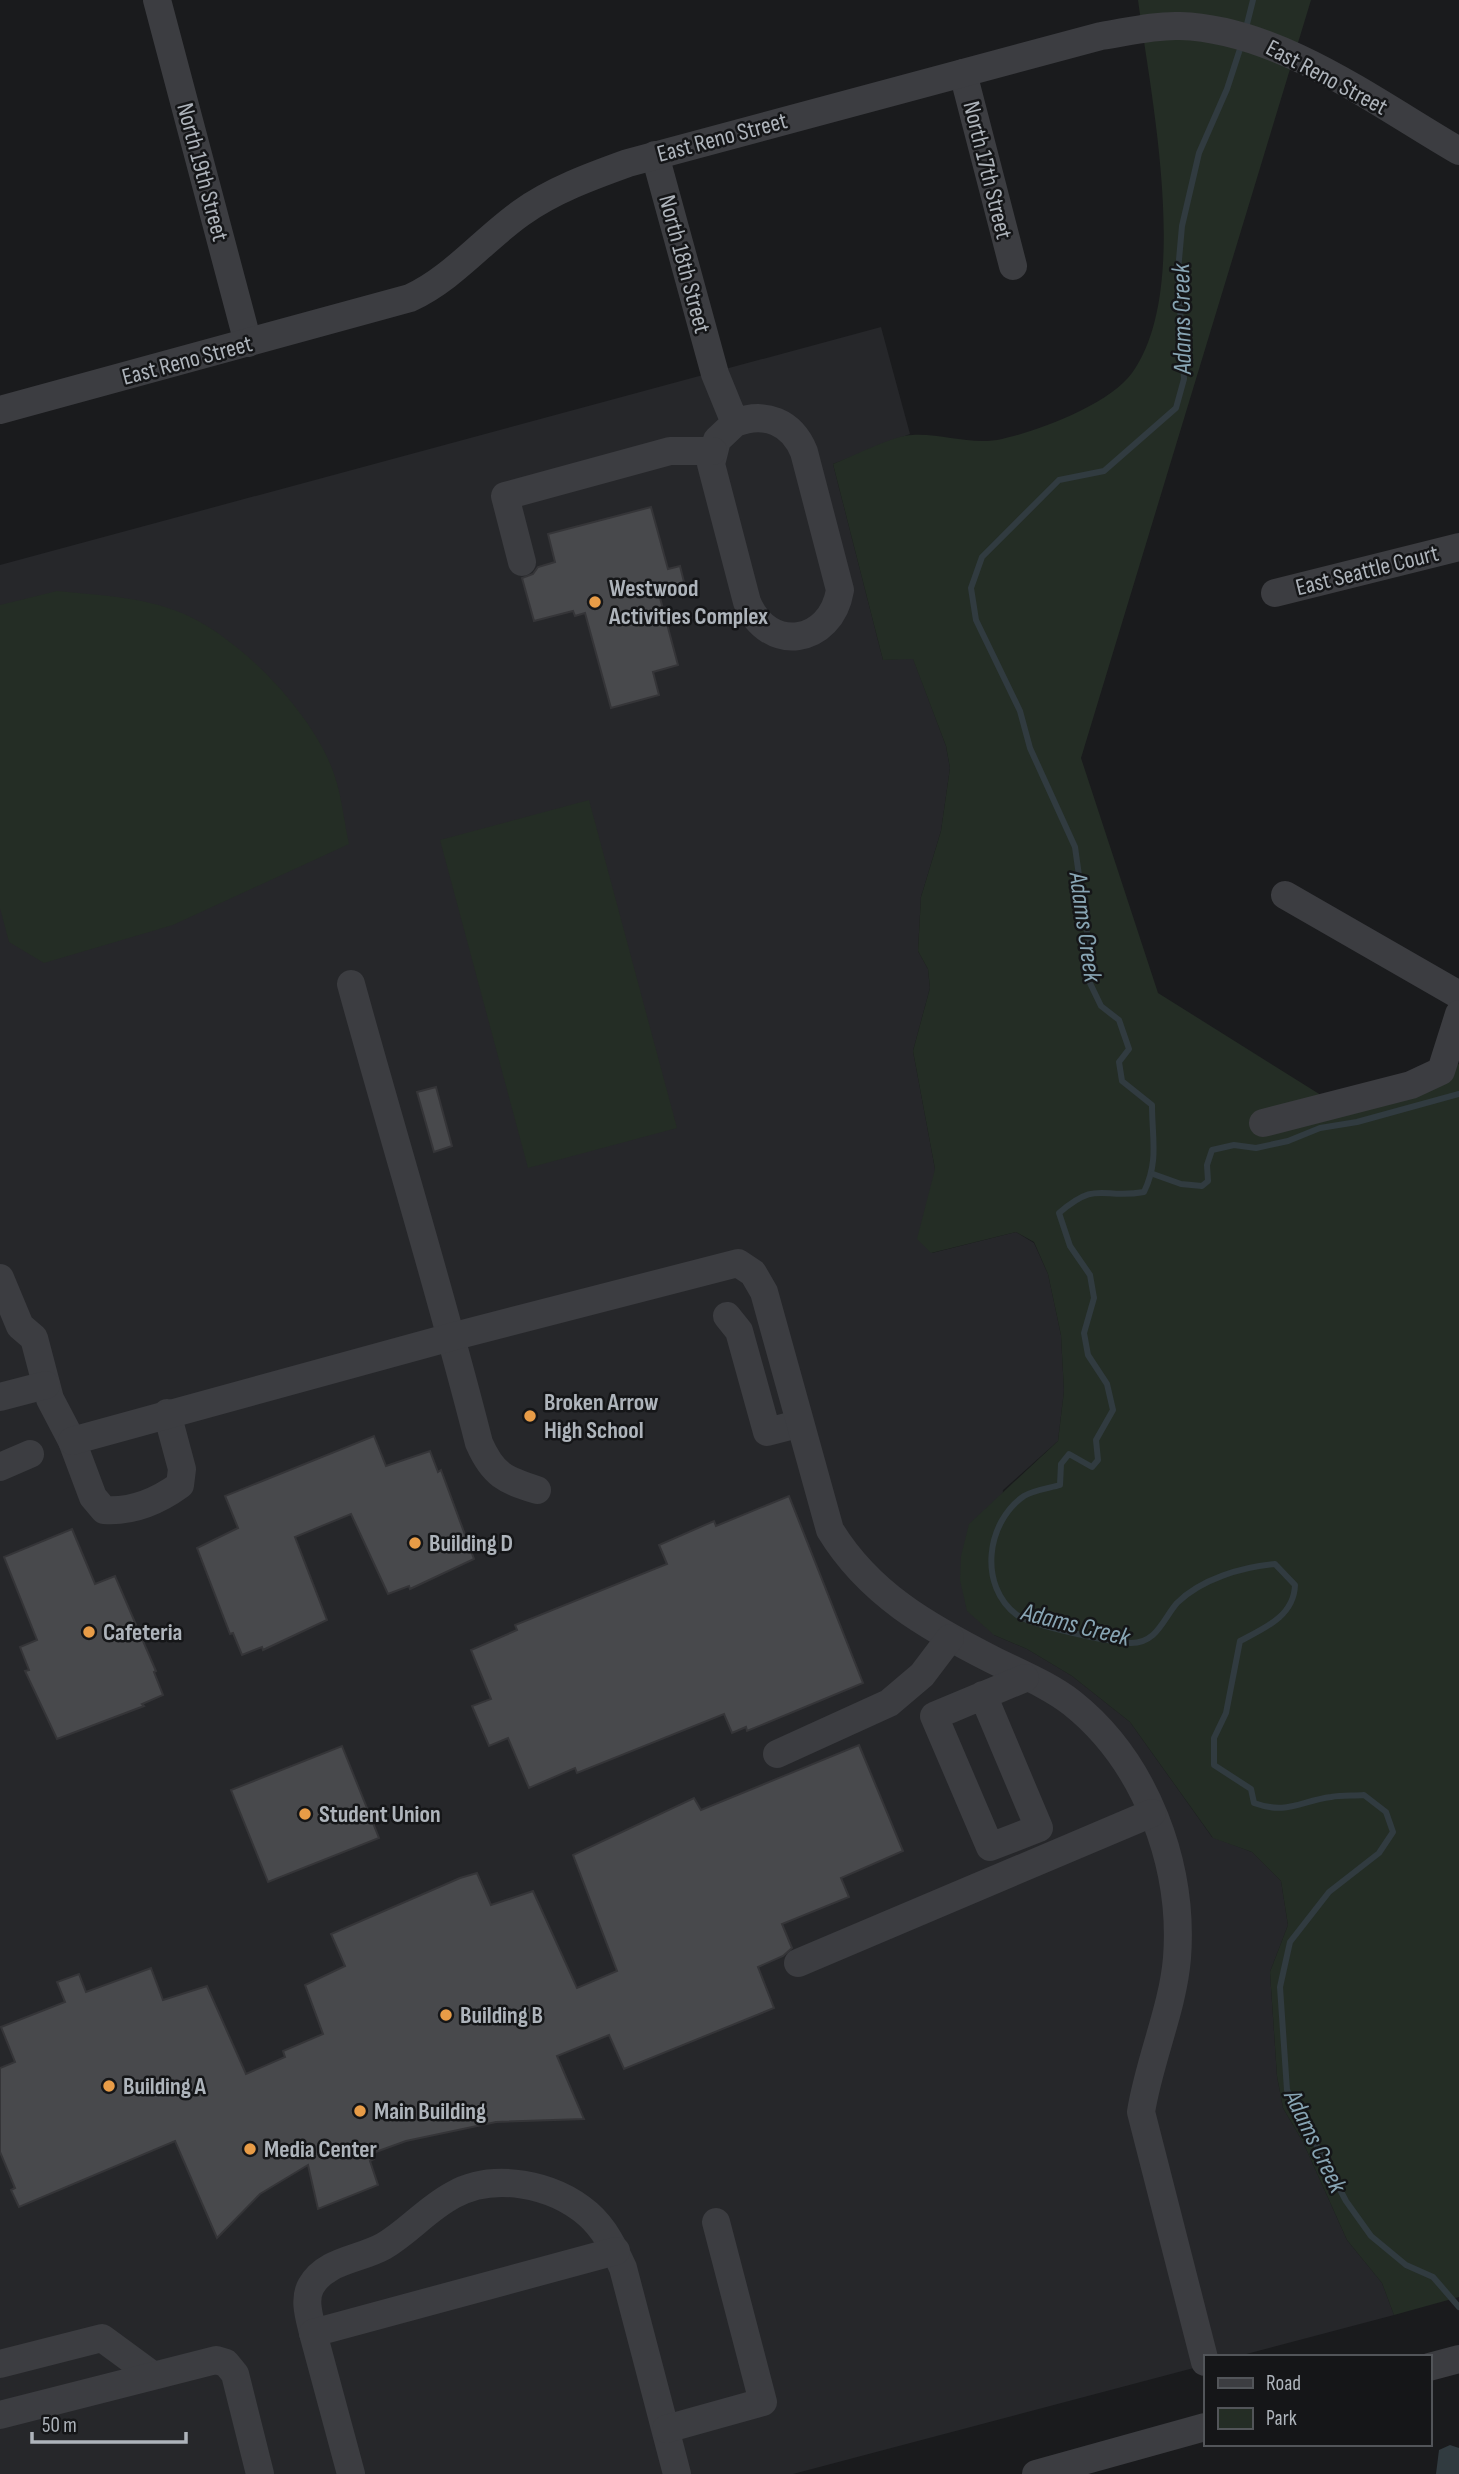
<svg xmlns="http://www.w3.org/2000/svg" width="1459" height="2474" viewBox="0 0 1459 2474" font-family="'Sofia Sans Condensed',sans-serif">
<rect width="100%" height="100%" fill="#1a1b1d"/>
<!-- built -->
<polygon fill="#26272a" points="881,327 910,434 833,464 883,660 913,658 946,746 950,768 941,831 921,897 918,951 928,969 930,988 913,1051 935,1169 932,1253 1016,1232 1034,1243 1048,1274 1061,1335 1064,1391 1058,1441 1003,1490 994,1635 1027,1649 1072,1676 1130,1722 1212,1837 1252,1852 1281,1881 1288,1925 1270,1972 1277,2076 1283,2108 1303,2142 1347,2240 1382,2283 1394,2315 1235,2357 1205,2357 1205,2365 793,2474 0,2474 0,565"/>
<!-- green -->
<g fill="#242d25">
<path d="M1138,0H1311L1081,758L1158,993L1324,1097L1459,1064V2297L1394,2315L1382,2283L1347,2240L1303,2142L1283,2108L1277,2076L1270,1972L1288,1925L1281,1881L1252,1852L1213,1838L1130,1722L1072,1676L1027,1649L994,1635L967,1611L960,1580L961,1556L969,1524L1058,1441L1064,1391L1061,1335L1048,1274L1034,1242L1016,1232L931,1253L917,1239L935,1169L913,1051L930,988L928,969L918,951L921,897L941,831L950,768L946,746L913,659L883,660L833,464C851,457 895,435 912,435C942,433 972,446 1002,439C1038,431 1110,404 1132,373C1192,290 1151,98 1138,0Z"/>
<path d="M57,591C99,595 143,597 182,613C241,638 316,716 335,777C342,798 344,822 349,844L173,925L44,963L9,942L0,908V605Z"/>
<polygon points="589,800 677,1128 528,1168 440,840"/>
</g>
<!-- water -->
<polygon fill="#313b40" points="1450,2445 1459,2448 1459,2474 1436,2474 1439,2450"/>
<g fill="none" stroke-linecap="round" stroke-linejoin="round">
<!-- stream -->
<g stroke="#313b40" stroke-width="6">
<polyline points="1245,32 1253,0"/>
<path d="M1241,46L1227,89L1199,153L1182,226L1178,271L1184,379L1176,408L1104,471L1059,480L982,557L971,588L976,620L1020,711L1030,748L1075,847L1089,947V981L1101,1006L1119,1020L1129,1049L1119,1062L1122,1081L1152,1105C1152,1138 1159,1161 1144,1192C1101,1200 1099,1179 1059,1213L1070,1246L1090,1275L1094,1298L1084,1333L1088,1355L1107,1384L1113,1410L1096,1440L1098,1460L1092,1467L1069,1454L1061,1464L1060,1485C1050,1488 1034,1490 1024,1496C986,1522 978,1586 1017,1615C1033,1626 1110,1642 1131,1643C1157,1643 1163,1619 1177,1603C1201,1579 1242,1567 1275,1564L1295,1585C1294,1616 1265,1628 1240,1641L1226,1713L1214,1738V1765L1251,1789L1254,1803C1287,1815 1300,1801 1331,1797C1342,1795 1353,1796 1364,1795L1386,1812L1393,1832L1379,1853L1329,1892L1290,1942L1280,1987L1287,2090L1346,2201L1371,2236L1406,2265L1433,2277L1459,2307"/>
<polyline points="1153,1174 1181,1184 1202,1186 1208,1181 1207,1165 1212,1150 1234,1145 1256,1148 1288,1141 1320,1128 1357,1122 1459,1094"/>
</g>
</g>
<!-- building -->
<g fill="#48494c" stroke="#353538" stroke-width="2">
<polygon points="651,507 668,569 680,566 685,586 659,594 678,665 653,672 659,695 611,708 585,613 575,616 573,611 534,621 522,578 533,574 538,567 555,562 548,534"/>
<polygon points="436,1087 452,1146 434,1152 417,1092"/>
<polygon points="374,1436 386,1466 430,1451 438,1472 441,1470 474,1559 410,1589 409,1586 388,1594 351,1514 295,1537 327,1620 263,1650 262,1647 242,1655 233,1633 230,1634 197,1548 238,1528 225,1496"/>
<polygon points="789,1496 863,1683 747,1731 746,1727 732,1733 724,1714 577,1773 575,1768 529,1788 508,1738 489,1746 472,1706 491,1699 471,1650 517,1630 515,1625 667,1564 659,1545 714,1521 716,1526"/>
<polygon points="72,1529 95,1584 115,1576 156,1671 154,1672 163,1695 142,1704 144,1706 57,1739 25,1671 29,1670 20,1647 37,1640 4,1557"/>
<polygon points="859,1745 903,1851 841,1878 849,1897 782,1924 792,1948 783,1956 758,1967 774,2008 624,2069 609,2035 557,2056 584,2119 496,2122 406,2141 373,2153 374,2159 370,2161 378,2185 318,2209 308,2165 260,2194 217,2238 175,2141 19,2207 11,2190 15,2188 0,2152 0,2068 15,2062 1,2027 65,2002 57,1982 79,1974 86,1992 151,1968 163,2000 207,1986 246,2074 285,2057 283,2051 323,2034 305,1985 345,1966 331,1934 460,1878 477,1873 491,1905 533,1891 577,1988 617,1971 573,1855 694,1798 701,1810"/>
<polygon points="342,1746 379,1838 268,1882 231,1790"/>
</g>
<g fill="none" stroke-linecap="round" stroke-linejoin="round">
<!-- minor -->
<g stroke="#3c3d41" stroke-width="28">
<polyline points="157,0 248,343"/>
<polyline points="963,73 1013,266"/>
<path d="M655,155L715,374L735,423C765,411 792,422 804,452L840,590C831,645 768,654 747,602L711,464L717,440L735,423"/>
<path d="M0,410L410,298C452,279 484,239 521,213C553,190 592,176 628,163L1101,36C1127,32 1154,25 1180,26C1279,29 1376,103 1459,151"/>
<polyline points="522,562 505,496 670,451 713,451"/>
<polyline points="1275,593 1459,547"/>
<polyline points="1285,895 1459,995"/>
<path d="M351,984C393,1137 440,1289 479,1443C493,1475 505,1480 537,1490"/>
<polyline points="1263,1123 1411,1085 1441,1071 1459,1014"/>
<path d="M0,1278L20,1326L34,1338L50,1399L72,1441L93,1497L104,1510C131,1512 158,1501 180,1485L182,1469L167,1413"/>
<polyline points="727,1316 739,1331 767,1432 798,1424"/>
<polyline points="0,1397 46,1385"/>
<path d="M72,1441L451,1337L738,1263L753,1273L764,1292L830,1530C869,1594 928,1627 993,1660C1019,1673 1049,1685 1072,1703C1146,1762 1184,1865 1177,1958C1173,2008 1149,2061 1141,2112L1205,2362"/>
<polyline points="0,1467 30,1454"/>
<polyline points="983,1695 1039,1828 990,1847 934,1716 1025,1678"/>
<polyline points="777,1754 889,1703 922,1675 950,1638"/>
<polyline points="798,1963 1152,1813"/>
<path d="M313,2333C310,2319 303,2300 311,2286C326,2260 359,2260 384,2246C409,2231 427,2209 453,2195C494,2172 553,2184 588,2214C605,2229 614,2248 623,2268L677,2474"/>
<polyline points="0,2364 102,2338 151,2374"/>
<polyline points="1429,2367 1459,2359"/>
<polyline points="0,2415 216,2360 226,2363 235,2374 260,2474"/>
<polyline points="666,2429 763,2402 716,2222"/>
<polyline points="351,2474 313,2333 616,2251"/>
<polyline points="1036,2474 1205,2427"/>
</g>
</g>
<!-- markers -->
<g fill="#e89c47" stroke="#151618" stroke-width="2.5">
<circle cx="595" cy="602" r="7"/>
<circle cx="530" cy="1416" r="7"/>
<circle cx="415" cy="1543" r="7"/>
<circle cx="89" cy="1632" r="7"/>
<circle cx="305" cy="1814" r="7"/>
<circle cx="446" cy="2015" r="7"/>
<circle cx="109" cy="2086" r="7"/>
<circle cx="360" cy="2111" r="7"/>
<circle cx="250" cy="2149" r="7"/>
</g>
<g text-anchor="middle" stroke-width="5" stroke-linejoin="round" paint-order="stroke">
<!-- street labels -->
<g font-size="24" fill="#aeb4bb" stroke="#151618">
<text transform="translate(1327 77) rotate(28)" y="8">East Reno Street</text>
<text transform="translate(722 137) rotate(-15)" y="8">East Reno Street</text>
<text transform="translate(988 170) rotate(76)" y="8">North 17th Street</text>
<text transform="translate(203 172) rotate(75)" y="8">North 19th Street</text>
<text transform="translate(685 264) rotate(75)" y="8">North 18th Street</text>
<text transform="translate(187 360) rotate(-15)" y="8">East Reno Street</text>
<text transform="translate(1367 570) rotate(-14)" y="8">East Seattle Court</text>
</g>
<!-- poi labels -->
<g font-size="24" font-weight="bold" fill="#aeb4bb" stroke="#151618" text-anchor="start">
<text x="609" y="596">Westwood<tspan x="609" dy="28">Activities Complex</tspan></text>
<text x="544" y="1410">Broken Arrow<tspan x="544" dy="28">High School</tspan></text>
<text x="429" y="1551">Building D</text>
<text x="103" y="1640">Cafeteria</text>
<text x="319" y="1822">Student Union</text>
<text x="460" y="2023">Building B</text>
<text x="123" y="2094">Building A</text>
<text x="374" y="2119">Main Building</text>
<text x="264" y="2157">Media Center</text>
</g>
<!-- water labels -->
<g font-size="26" font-style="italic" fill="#88a5b4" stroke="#151618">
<text transform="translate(1181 319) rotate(-91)" y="9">Adams Creek</text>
<text transform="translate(1086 927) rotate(82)" y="9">Adams Creek</text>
<text transform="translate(1076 1624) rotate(14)" y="9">Adams Creek</text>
<text transform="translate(1316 2141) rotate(64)" y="9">Adams Creek</text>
</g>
</g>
<!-- legend -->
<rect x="1204" y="2355" width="228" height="91" fill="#151618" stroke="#525559" stroke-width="2"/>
<rect x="1218" y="2378" width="35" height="10" fill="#3c3d41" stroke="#525559" stroke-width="2"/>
<text x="1266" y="2390" font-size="21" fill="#aeb4bb">Road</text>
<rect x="1218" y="2408" width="35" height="21" fill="#242d25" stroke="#525559" stroke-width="2"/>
<text x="1266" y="2425" font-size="21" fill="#aeb4bb">Park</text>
<!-- scale -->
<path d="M32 2432v10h154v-10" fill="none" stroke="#aeb4bb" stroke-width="3.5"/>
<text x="42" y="2432" font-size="21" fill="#aeb4bb" stroke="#151618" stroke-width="5" paint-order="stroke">50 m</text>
</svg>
